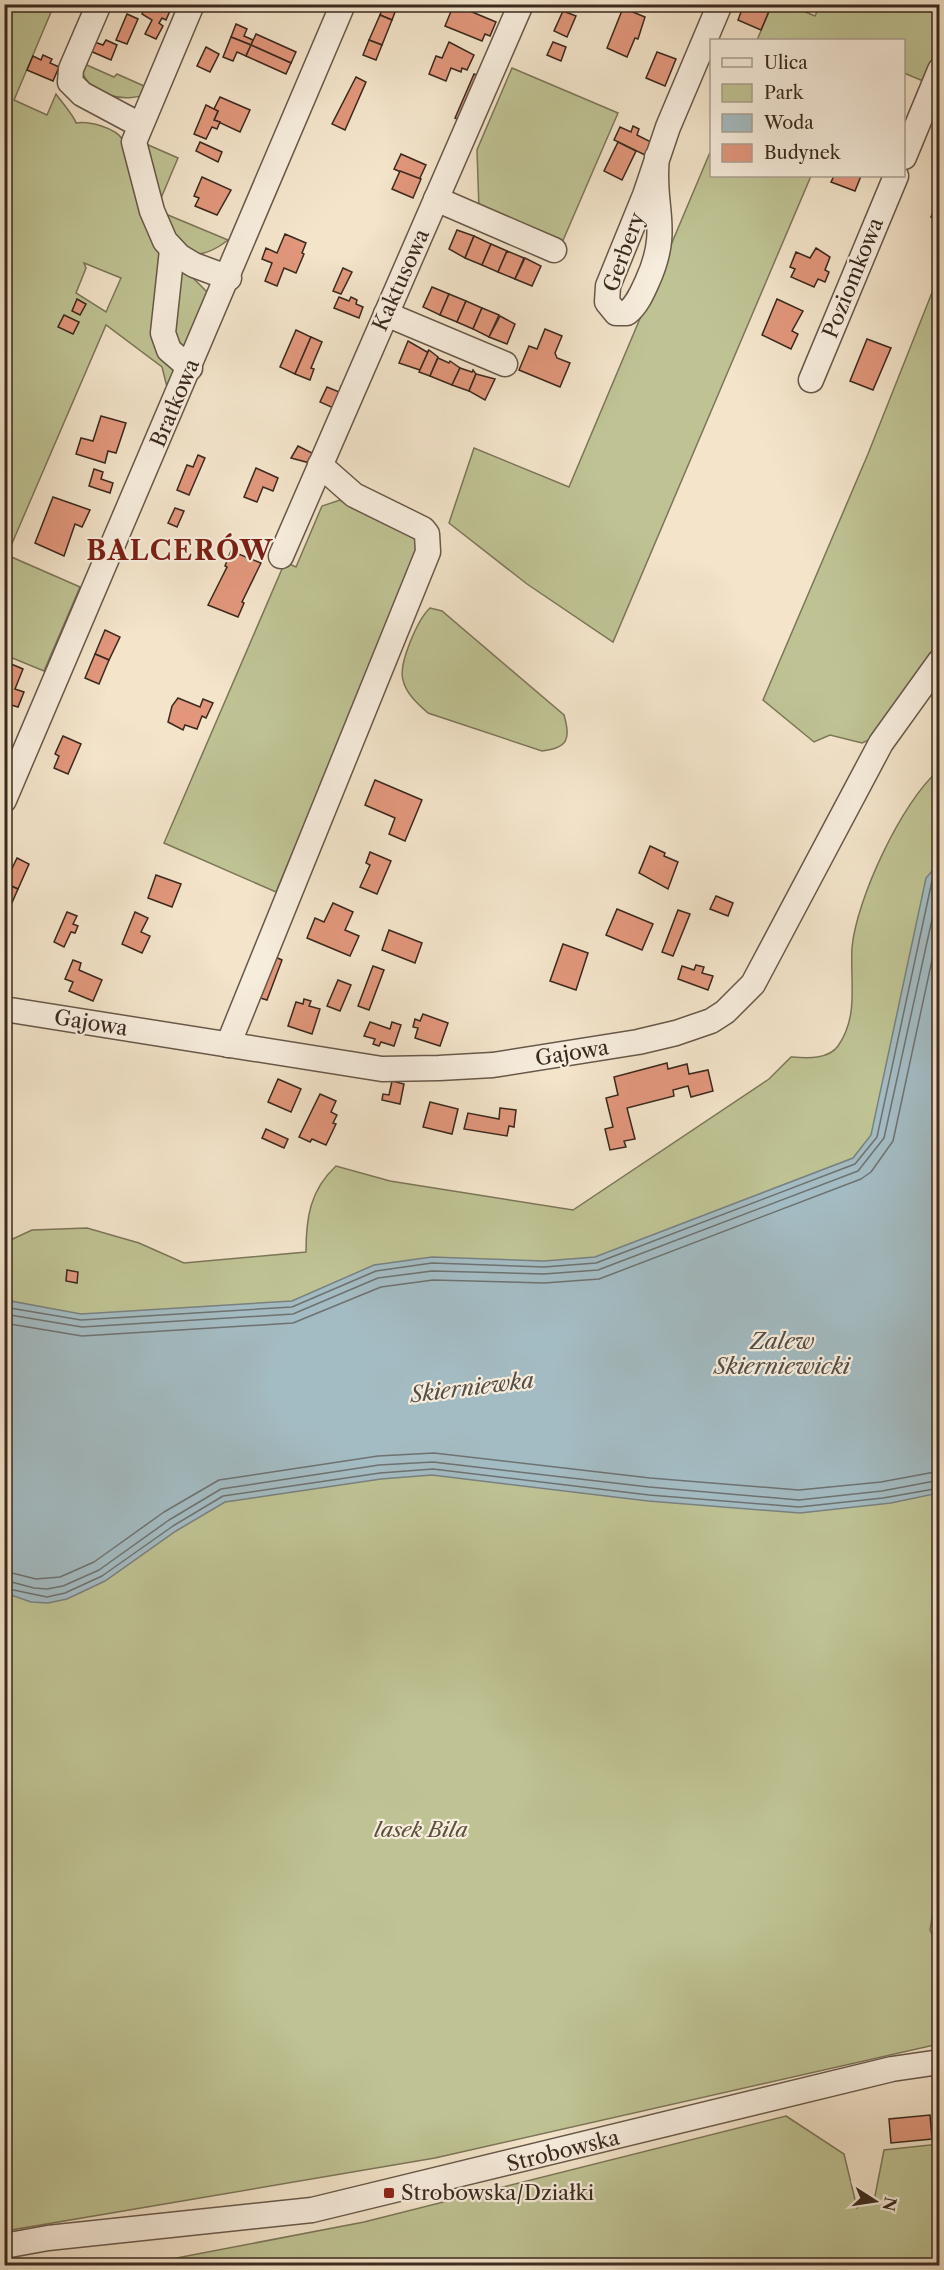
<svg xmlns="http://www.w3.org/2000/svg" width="944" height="2270" viewBox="0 0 944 2270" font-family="'Libre Caslon Text',serif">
<rect width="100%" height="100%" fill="#f3e4ca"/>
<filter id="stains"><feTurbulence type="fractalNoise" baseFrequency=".00333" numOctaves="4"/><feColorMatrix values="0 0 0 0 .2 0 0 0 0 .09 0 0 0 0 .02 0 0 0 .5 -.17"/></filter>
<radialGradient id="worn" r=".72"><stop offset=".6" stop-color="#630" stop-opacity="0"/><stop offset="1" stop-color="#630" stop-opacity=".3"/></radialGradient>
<!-- green -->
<g fill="#bfc394" stroke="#7c7659" stroke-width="1.5" fill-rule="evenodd">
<path d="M4,5H54L14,100L47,115L56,94C60,100 75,117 76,123C90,121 116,128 123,140L165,254L177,367L175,384L167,387L162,367L106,325L7,555L80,587L44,671L5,655ZM84,263L121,278L106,312L76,293L86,268Z"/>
<polygon points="772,5 789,5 815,16 820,5 939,5 939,62 930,84 904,73 904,40 757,40"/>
<path d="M80,62L114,77L117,74L153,90C129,107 82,95 80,62Z"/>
<polygon points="512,68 618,113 561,245 479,210 477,150"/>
<path d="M137,140L178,158L156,210L228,240C160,293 150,183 137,140Z"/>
<polygon points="711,150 712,176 811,176 613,642 527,584 449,523 474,448 569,487"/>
<polygon points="173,258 210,295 185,358 166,328"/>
<polygon points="939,275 939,649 876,737 862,743 830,735 814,742 763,700 868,454"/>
<polygon points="340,500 415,531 421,549 276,892 164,843 285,562 296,567 322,506"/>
<path d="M430,608L442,611L564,715C571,739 568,748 542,751L428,713C419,705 406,694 403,680C398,664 418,619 430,608Z"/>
<path d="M939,770L940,1912H933L930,1930L939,1949V2044L435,2158L5,2231L4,1243L32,1230L87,1228L139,1243L184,1263L306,1252C306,1218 310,1190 336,1166L390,1181L573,1210L769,1079L791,1057C806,1058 828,1060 838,1046C859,1016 850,982 852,948C856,900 902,801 939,770Z"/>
<polygon points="786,2116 844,2154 857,2208 875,2196 884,2150 939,2144 939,2265 140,2265 364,2222"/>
</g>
<!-- water -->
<polygon fill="#a3bbc2" stroke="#798180" stroke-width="1.5" points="939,863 939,1493 891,1503 800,1513 648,1501 432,1475 381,1479 225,1502 176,1531 105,1581 67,1599 48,1603 31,1602 5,1593 5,1300 81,1314 292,1301 374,1265 432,1257 544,1261 595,1257 853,1158 871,1135 926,878"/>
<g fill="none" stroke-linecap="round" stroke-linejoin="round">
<!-- shore -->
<g stroke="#6e7270" stroke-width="1.5">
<polyline points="4,1307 81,1320 292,1307 376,1271 432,1263 544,1267 596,1263 855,1164 877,1137 932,881 940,872"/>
<polyline points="4,1314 82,1327 293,1314 378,1278 432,1271 544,1274 598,1270 858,1171 884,1138 940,883"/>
<polyline points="4,1323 82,1336 293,1323 381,1287 433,1280 544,1283 599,1279 861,1179 871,1172 893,1141 940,923"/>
<polyline points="4,1571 36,1579 60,1577 94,1562 164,1512 219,1480 378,1456 434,1453 650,1478 799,1490 881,1482 940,1471"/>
<polyline points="4,1580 34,1588 47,1589 63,1586 99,1570 169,1520 221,1489 379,1465 433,1462 649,1487 799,1500 882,1491 940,1480"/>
<polyline points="4,1588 47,1597 65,1593 102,1576 173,1526 223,1496 380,1473 433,1469 649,1495 799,1507 883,1498 940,1488"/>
</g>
</g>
<!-- building -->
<g fill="#e2977c" stroke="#3a291e" stroke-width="1.5">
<polygon points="147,4 154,7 156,4 173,4 166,20 162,18 159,23 163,26 156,39 145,34 152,20 142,14"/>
<polygon points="286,4 304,4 301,11"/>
<polygon points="384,4 398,4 392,20 380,15"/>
<polygon points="454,4 467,4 465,9 496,22 490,36 485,34 482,41 445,26"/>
<polygon points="744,4 772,4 761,30 738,20"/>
<polygon points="623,8 645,17 638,39 635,38 627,57 607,48"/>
<polygon points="563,11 576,16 567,37 554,31"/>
<polygon points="127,14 138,19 127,44 116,40"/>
<polygon points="380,15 392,20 382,45 369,40"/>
<polygon points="236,24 247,29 244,36 253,40 251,45 231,37"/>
<polygon points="256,34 296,52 291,63 251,45"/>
<polygon points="231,37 251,45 246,56 237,52 233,61 223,57"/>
<polygon points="106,40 117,45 111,60 88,50 92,41 103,45"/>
<polygon points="369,40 382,45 376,60 363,55"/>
<polygon points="449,42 474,55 467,70 462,68 461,72 451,68 446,81 429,74 436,56 442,58"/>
<polygon points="553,42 566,47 561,61 547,55"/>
<polygon points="251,45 291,63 286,74 246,56"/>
<polygon points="206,47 219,54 210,72 197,66"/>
<polygon points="657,52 676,59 665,86 646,78"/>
<polygon points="43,55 52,59 50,63 59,67 53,81 27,70 33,56 41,60"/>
<polygon points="474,74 483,78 464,122 455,118"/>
<polygon points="356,77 366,82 345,130 332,124"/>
<polygon points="220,97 250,110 240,132 214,120 218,111 214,109"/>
<polygon points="206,105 218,111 214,120 220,122 217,129 212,127 206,139 194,134"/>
<polygon points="633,126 639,129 637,135 651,142 645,155 614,140 620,127 631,132"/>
<polygon points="200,142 222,152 218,162 196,151"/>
<polygon points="618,142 636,151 622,180 604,171"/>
<polygon points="401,154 426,165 419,180 394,169"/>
<polygon points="400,171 421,179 413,198 392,189"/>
<polygon points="834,176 861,176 855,191 831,182"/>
<polygon points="202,177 231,190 217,215 195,206 199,198 194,196"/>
<polygon points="940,195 940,221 931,217"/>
<polygon points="457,230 474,236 465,258 449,249"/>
<polygon points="285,234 306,243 302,253 304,254 296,273 284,268 277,286 265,281 272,263 262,259 266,248 277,253"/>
<polygon points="474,236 491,244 482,265 465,258"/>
<polygon points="491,244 507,251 498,272 482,265"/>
<polygon points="816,248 830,257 825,270 829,272 825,282 818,279 814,287 791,277 795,269 790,267 796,252 810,258"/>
<polygon points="507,251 524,258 515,279 498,272"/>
<polygon points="525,258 541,266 532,286 515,279"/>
<polygon points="343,268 352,272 341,294 333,291"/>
<polygon points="432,287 449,294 440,315 423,307"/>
<polygon points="449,294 466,301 457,322 440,315"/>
<polygon points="339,297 349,301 351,297 357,300 356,304 363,307 359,318 334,308"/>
<polygon points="77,299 86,304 80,315 72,311"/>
<polygon points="777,299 803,311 792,331 798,334 791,349 762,335"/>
<polygon points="466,301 482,308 473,329 457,322"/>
<polygon points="482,308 499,315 489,337 473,329"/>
<polygon points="64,315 79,322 73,334 58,327"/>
<polygon points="500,316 515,324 507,344 489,337"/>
<polygon points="545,329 562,336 555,353 557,358 570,363 560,387 519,370 529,346 537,349"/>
<polygon points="296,330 311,337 295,374 280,367"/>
<polygon points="311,337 322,342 311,368 314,369 310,380 295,374"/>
<polygon points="867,339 891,348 873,390 850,381"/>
<polygon points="408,341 427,352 429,350 420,370 399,363"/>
<polygon points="429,350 438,357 430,376 419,372"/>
<polygon points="438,358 449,363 450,361 460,368 452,385 430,376"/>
<polygon points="460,368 472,372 473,370 476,374 469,391 452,385"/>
<polygon points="476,374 495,379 485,400 469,391"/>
<polygon points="341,386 349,389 340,411 320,402 327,387 339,392"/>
<polygon points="101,416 126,423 116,453 108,451 105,463 76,454 81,438 93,441"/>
<polygon points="298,446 314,454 310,463 291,458"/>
<polygon points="198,455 205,458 189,495 177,490 187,465 193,467"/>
<polygon points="256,468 278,478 273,491 263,487 257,502 244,497"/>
<polygon points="94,469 103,472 101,479 113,483 110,493 89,486"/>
<polygon points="53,497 90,510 82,527 75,524 64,556 35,543"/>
<polygon points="175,508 184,511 177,527 168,523"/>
<polygon points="231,551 261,563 242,602 244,603 238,617 208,605 227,567 225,566"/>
<polygon points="105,630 120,637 109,660 95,654"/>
<polygon points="95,654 109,660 99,684 85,678"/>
<polygon points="4,661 23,669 15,689 24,692 18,707 4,703"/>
<polygon points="178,698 200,707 203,699 213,703 206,718 202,716 197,729 185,725 183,730 168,722 172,706"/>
<polygon points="63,736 81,744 68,774 54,768 59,756 55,754"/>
<polygon points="375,780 422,800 405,841 389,834 395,818 365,805"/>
<polygon points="650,846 665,853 664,856 678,862 668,889 639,873"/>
<polygon points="370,852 391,861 377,894 360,887 370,865 366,863"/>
<polygon points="17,858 29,864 18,889 5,883"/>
<polygon points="156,875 181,884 172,907 148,898"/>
<polygon points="4,883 18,889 4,921"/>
<polygon points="716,896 733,903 728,916 710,909"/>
<polygon points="333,903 353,912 345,930 359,936 350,956 307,938 315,918 324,922"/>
<polygon points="617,909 653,924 642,950 606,935"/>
<polygon points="678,910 690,914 673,956 662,952"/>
<polygon points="67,912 77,916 73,924 78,926 75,933 71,932 64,947 54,942"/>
<polygon points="135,912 148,918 141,932 150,936 142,953 122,944"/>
<polygon points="389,930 422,943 415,963 382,950"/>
<polygon points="563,944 588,953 576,990 550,981"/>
<polygon points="273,956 282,960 267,1000 257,997"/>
<polygon points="73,960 81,963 79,970 102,980 93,1001 69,991 73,982 65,979"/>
<polygon points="696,965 704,967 702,973 713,976 708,990 678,979 682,966 694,970"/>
<polygon points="373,966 384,970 369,1010 358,1006"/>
<polygon points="338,980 351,985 340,1011 327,1006"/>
<polygon points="304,999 311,1001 309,1006 320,1009 312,1034 288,1026 296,1002 303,1004"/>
<polygon points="423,1014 448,1023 440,1046 415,1038 418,1028 413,1027 415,1019 420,1021"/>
<polygon points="370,1022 390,1029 392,1022 401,1025 394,1046 381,1042 379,1046 373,1044 375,1039 364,1036"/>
<polygon points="667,1063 668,1069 687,1064 689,1074 708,1070 713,1091 691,1097 688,1086 673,1090 674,1096 627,1108 635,1139 624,1141 626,1147 610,1150 605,1129 613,1127 606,1098 618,1095 614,1077"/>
<polygon points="278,1079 301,1089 291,1112 268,1102"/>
<polygon points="392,1081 404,1084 400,1104 382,1100 383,1094 389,1095"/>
<polygon points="320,1094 336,1101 331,1112 337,1115 333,1123 336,1124 326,1145 312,1139 310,1142 299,1137"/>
<polygon points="430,1102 458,1109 452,1134 423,1127"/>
<polygon points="500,1108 516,1110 514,1127 509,1126 507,1136 464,1129 468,1113 499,1119"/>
<polygon points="266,1129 288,1139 284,1148 262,1138"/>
<polygon points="67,1270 78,1272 77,1283 66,1281"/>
<polygon points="930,2115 932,2139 891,2143 889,2119"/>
</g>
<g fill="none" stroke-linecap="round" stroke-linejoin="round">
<!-- minor casing -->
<g stroke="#685849" stroke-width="27">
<g id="minor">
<polyline points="99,4 71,69 70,82 82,94 140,125"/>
<polyline points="192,4 134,142 152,211 165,241 179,256 194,265 229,278"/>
<path d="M657,157C651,207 672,228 647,282C642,293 637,305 627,313H616L607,302L608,286L645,195L668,127L720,4"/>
<polyline points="904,157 940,70"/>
<polyline points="436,199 554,250"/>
<polyline points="172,250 163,333 169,350 190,368"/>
<polyline points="386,314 505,364"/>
<polyline points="811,380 896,176"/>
<polyline points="281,556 521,4"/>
<polyline points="4,800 343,4"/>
<polyline points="4,1009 382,1069 439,1068 493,1065 638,1042 676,1033 711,1021 725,1012 753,984 881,743 940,661"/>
<polyline points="228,1045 428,552 427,534 423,529 354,495 320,465"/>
<polyline points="4,2246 48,2238 312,2210 892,2069 940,2062"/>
</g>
</g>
<!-- minor -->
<use href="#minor" stroke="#f7eddd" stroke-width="24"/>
</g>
<!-- markers -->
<rect fill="#8f2418" stroke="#f7eddd" stroke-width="2" x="383" y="2187" width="12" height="12" rx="3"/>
<g text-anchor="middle" stroke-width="4.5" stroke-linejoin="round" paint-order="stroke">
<!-- street labels -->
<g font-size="21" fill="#3a291e" stroke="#f7eddd">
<text transform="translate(624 252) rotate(-70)" y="7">Gerbery</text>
<text transform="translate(853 278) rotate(-68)" y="7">Poziomkowa</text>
<text transform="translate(401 280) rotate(-66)" y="7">Kaktusowa</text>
<text transform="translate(175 403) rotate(-67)" y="7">Bratkowa</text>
<text transform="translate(91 1023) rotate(9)" y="7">Gajowa</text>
<text transform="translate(572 1053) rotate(-9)" y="7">Gajowa</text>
<text transform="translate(563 2151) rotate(-14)" y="7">Strobowska</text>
</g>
<!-- park labels -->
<g font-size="21" font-style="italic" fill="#5b503c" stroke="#f7eddd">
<text x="421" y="1837">lasek Bila</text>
</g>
<!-- poi labels -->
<g font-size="21" fill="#3a291e" stroke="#f7eddd" text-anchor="start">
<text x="401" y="2200">Strobowska/Działki</text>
</g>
<!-- water labels -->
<g font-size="22" font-style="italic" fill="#544e47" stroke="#f7eddd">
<text x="782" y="1349">Zalew<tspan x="782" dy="25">Skierniewicki</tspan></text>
<text transform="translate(472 1387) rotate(-7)" y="8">Skierniewka</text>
</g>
<!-- district labels -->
<g font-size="27" font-weight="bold" letter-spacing="1.5" fill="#7a1f14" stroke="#f7eddd">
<text x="180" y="560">BALCERÓW</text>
</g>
</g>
<!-- margin -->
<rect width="944" height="2270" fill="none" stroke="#f3e4ca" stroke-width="24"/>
<rect x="6" y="6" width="932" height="2258" fill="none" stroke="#3a291e" stroke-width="3"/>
<rect x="12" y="12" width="920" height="2246" fill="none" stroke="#3a291e" stroke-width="1.5"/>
<!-- legend -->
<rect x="710" y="39" width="195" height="138" fill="#f7eddd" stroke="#ab9f91" stroke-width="1.5"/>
<rect x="722" y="58" width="30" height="9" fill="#f7eddd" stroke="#ab9f91" stroke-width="1.5"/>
<text x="764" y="69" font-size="18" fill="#3a291e">Ulica</text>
<rect x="722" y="84" width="30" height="18" fill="#bfc394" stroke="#ab9f91" stroke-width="1.5"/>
<text x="764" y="99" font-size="18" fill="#3a291e">Park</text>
<rect x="722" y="114" width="30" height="18" fill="#a3bbc2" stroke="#ab9f91" stroke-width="1.5"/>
<text x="764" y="129" font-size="18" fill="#3a291e">Woda</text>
<rect x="722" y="144" width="30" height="18" fill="#e2977c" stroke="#ab9f91" stroke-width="1.5"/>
<text x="764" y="159" font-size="18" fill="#3a291e">Budynek</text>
<!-- north arrow -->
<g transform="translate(875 2201) rotate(102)" stroke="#f7eddd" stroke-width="4.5" paint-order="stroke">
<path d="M0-4.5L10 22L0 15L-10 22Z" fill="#3a291e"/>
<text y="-9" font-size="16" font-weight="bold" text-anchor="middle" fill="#3a291e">N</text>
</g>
<rect width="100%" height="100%" filter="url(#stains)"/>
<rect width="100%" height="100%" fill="url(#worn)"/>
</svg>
